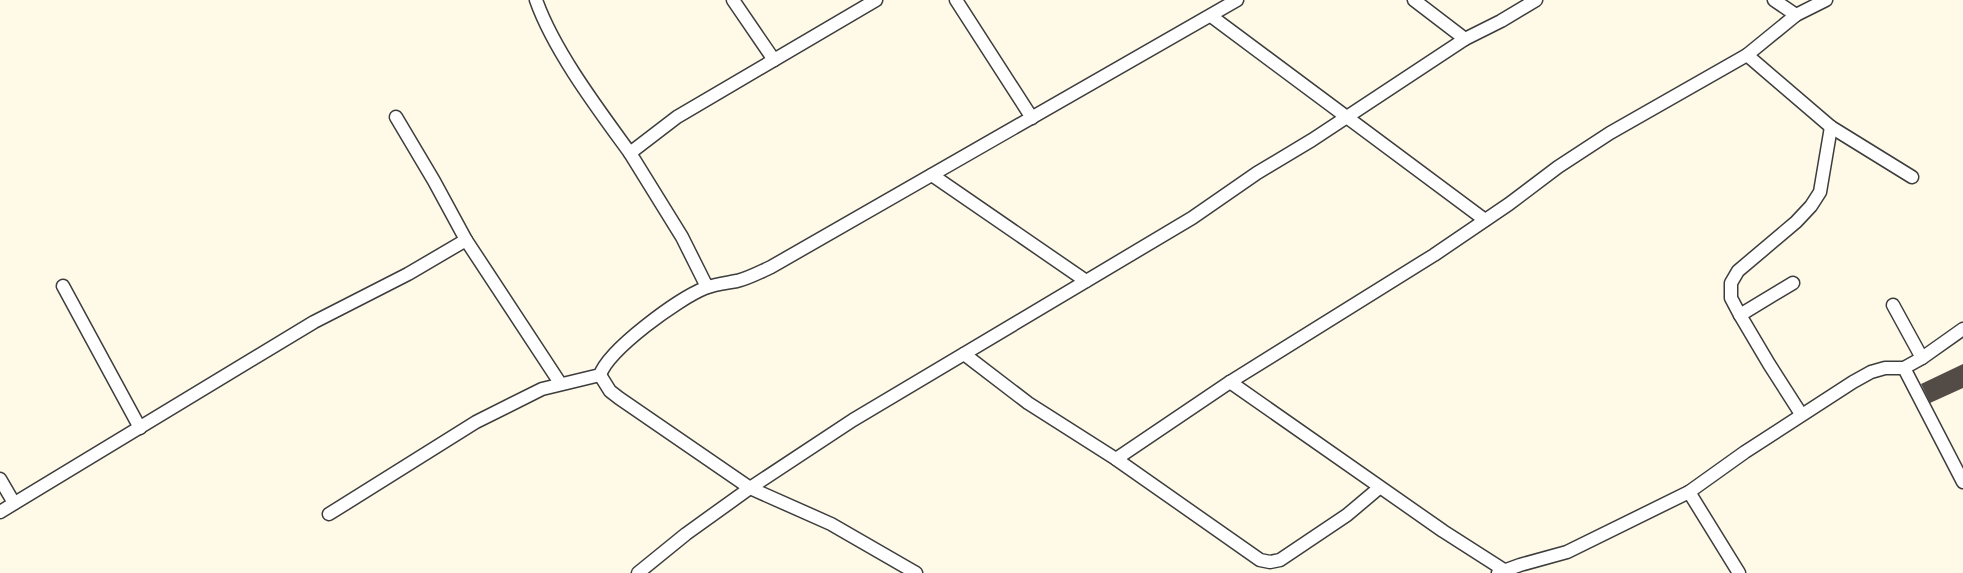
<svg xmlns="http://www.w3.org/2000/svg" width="1963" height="573" viewBox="0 0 1963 573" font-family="'Libre Baskerville',serif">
<rect width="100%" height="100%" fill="#fff9e7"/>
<!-- building -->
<polygon fill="#534b46" points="1963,364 1963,388 1930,403 1921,384"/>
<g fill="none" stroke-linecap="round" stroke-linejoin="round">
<!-- street casing -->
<g stroke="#3d3d3d" stroke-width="15">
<g id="street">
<path d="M536,0C554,51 598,109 630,153"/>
<polyline points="733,0 774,60"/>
<polyline points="956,0 1032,118"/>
<polyline points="1414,0 1465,39 1501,21 1536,0"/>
<polyline points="1774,0 1796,15 1826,0"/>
<polyline points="1796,15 1747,55 1831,127 1912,177"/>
<polyline points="1211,16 1485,220"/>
<polyline points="396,117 434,181 466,240"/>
<polyline points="932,175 1086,281"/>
<polyline points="63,286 140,428"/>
<polyline points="707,287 682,237 630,153 677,117 876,0"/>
<polyline points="1893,305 1922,358"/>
<polyline points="1740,315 1793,283"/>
<polyline points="964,354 1028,403 1116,459 1260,560 1270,562 1280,560 1347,515 1379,488"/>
<polyline points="1904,368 1963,482"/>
<polyline points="600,375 610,391 619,398 750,488 831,524 916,573"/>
<polyline points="1230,382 1443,531 1504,570"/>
<polyline points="1801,414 1769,364 1740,315 1731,298 1731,283 1738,271 1796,222 1811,206 1820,192 1831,127"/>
<polyline points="1116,459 1230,382 1434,255 1509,204 1558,167 1610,133 1747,55"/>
<polyline points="0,479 14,503"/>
<polyline points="1689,492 1739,573"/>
<polyline points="0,512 314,322 408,274 466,240 560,383"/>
<path d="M329,514L476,422L542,389L600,375C609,349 678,299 705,288C715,284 726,283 737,281C749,278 760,272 771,267L1237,0"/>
<polyline points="638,573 686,534 750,488 853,420 1192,218 1257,173 1312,140 1465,39"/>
<polyline points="1498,573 1520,565 1567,552 1689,492 1745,452 1853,382 1871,372 1885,368 1904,368 1922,358 1963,329"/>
</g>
</g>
<!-- street -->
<use href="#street" stroke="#fff" stroke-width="12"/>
</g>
</svg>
